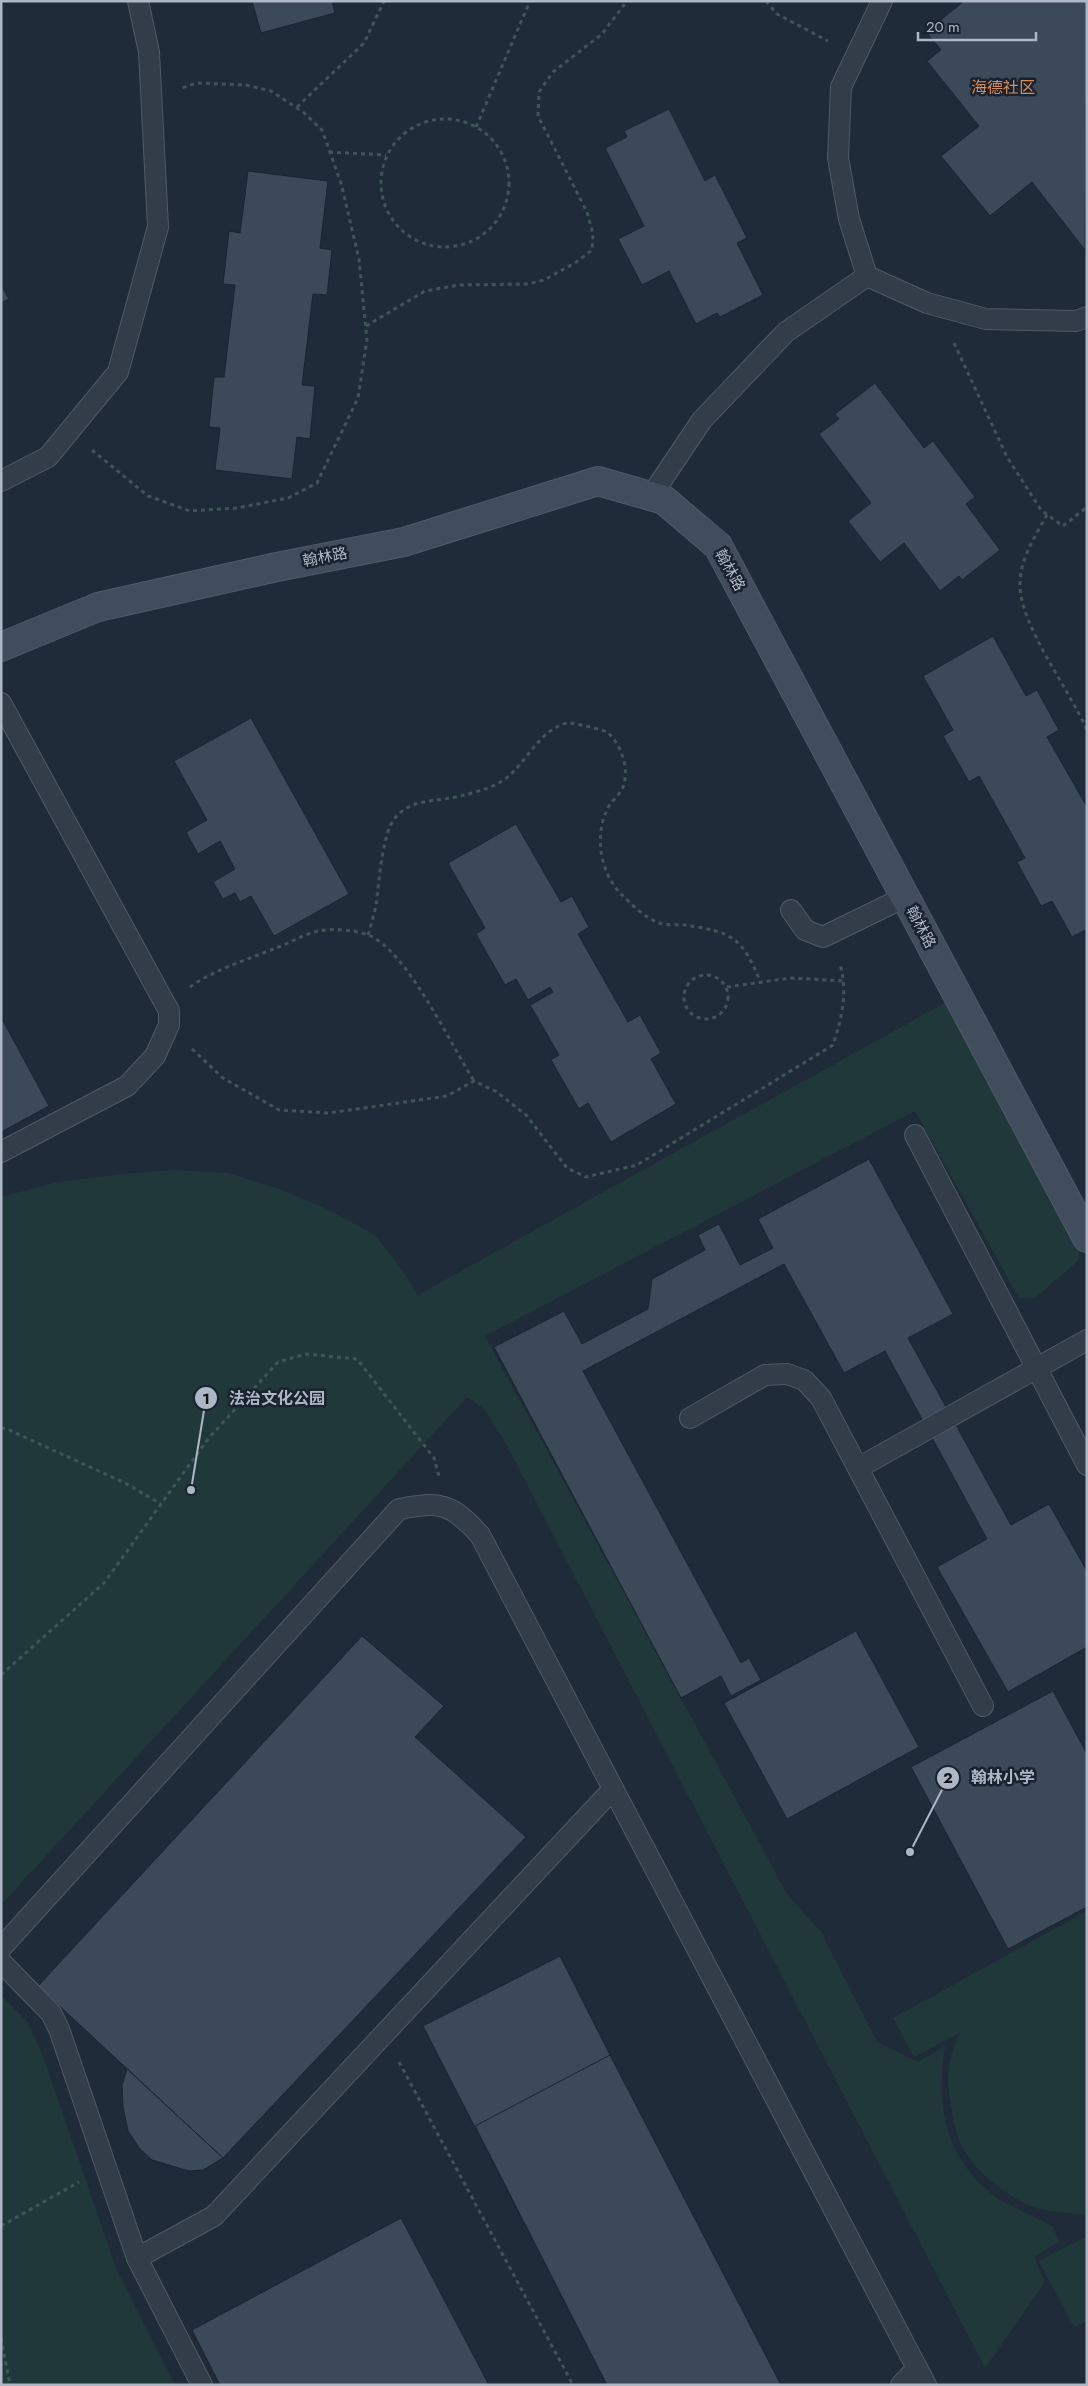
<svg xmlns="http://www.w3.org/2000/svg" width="1088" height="2386" viewBox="0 0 1088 2386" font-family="Jost,'Noto Sans SC',sans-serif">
<rect width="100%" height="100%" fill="#1f2b39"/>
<!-- green -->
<g fill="#21383a">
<path d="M948,1001L1080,1250L1078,1261L1035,1298H1019L915,1111L485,1336L787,1894L821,1932L877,2042L918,2062L945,2046C935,2104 945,2160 995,2196C1013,2209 1034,2215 1053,2227L1059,2242L1034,2257L1045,2282L985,2368L504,1440L485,1410L467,1397L1,1905V1197L57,1182L125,1174L173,1170L228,1173L279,1189L327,1209L375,1235L408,1278L418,1295Z"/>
<path d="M1087,1911V2214L1084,2215C1068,2212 1046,2213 1031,2206C1002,2193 972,2170 959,2140C955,2129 953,2117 951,2106C946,2079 948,2056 961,2032L914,2057L893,2018Z"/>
<polygon points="1,1996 28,2023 44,2059 117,2271 175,2385 1,2385"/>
<polygon points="1087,2236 1087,2321 1074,2327 1039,2261"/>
</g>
<!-- building -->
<g fill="#3b4959" stroke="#1b2430">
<polygon points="252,1 332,1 335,13 261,33"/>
<polygon points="964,1 1087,1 1085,250 1032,182 990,216 941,156 979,126 927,61 941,50 926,32"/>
<polygon points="669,109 705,181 715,175 747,238 737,243 763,295 720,317 717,313 696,324 669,271 642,285 618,239 644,226 605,148 627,137 624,131"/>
<polygon points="248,171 328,181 320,248 332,250 327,295 313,294 302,385 315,386 310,439 297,437 292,479 215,470 220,428 209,427 214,377 224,377 235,285 223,284 229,231 240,233"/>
<polygon points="1,285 9,299 1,303"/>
<polygon points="875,383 924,448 933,441 975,497 966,504 1000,550 962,580 959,576 940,591 904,543 880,562 848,521 871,503 819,434 839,419 835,414"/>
<polygon points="993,636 1026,696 1037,690 1059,730 1047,737 1087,807 1087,929 1072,937 1052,901 1041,906 1017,862 1025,858 979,776 969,782 943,736 953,730 923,676"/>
<polygon points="251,718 349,894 274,936 251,896 240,902 235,893 223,899 213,882 235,869 220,841 198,854 186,832 207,820 174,761"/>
<polygon points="516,824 561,902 572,896 589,927 578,934 628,1022 640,1015 661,1053 651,1059 676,1104 611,1142 588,1103 579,1109 551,1060 559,1055 530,1005 553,992 550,987 528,1000 516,979 505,985 476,934 485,928 448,863"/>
<polygon points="1,1017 49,1106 1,1132"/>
<polygon points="869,1159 953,1314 908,1338 1011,1525 1049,1504 1087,1571 1087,1647 1008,1692 937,1567 987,1539 885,1351 844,1373 784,1264 583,1371 741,1663 749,1658 761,1680 731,1696 721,1676 681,1698 494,1347 564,1311 582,1344 648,1309 652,1279 705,1250 698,1235 719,1224 740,1265 773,1248 758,1219"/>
<polygon points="856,1631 919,1747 787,1819 724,1703"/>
<polygon points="362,1636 444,1706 415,1737 526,1837 223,2158 38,1986"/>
<polygon points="1053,1691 1087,1754 1087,1907 1008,1949 911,1767"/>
<polygon points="560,1956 610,2055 781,2385 607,2385 423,2026"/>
<polygon points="610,2055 781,2385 607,2385 475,2126"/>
<polygon points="127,2069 223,2158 203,2170 189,2171 152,2160 140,2149 128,2131 123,2107 122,2085"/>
<polygon points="401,2218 489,2385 220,2385 192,2330"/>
</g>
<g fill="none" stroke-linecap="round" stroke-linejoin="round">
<!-- service casing -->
<g stroke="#505a67" stroke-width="22">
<g id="service">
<polyline points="882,1 841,87 838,158 849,219 867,276 927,303 986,319 1076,321 1087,317"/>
<polyline points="1,481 48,457 118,372 158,227 149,52 138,1"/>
<polyline points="651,496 702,420 786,332 867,276"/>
<polyline points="1,703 169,1011 169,1025 155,1056 127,1086 1,1152"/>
<polyline points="791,910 805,930 823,937 905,897"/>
<polyline points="915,1135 1087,1465"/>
<polyline points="690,1418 765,1375 787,1374 804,1380 821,1398 983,1706"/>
<polyline points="858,1468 1087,1340"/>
<path d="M1,1948L399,1509C440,1501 451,1503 480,1535L917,2368L901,2385"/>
<polyline points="1,1962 51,2013 59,2029 137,2258 202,2385"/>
<polyline points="137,2258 214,2216 613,1789"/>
<polyline points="917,2368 926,2385"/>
</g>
</g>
<!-- secondary casing -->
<g stroke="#505a67" stroke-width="30">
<polyline id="secondary" points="1,647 98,607 277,567 404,542 598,481 664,500 718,546 1087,1238"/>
</g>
<!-- path -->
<g stroke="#3f5557" stroke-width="3" stroke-dasharray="4 4" stroke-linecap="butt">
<polyline points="766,1 777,14 828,41"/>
<polyline points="297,107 364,43 384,1"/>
<circle cx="445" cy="183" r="64"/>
<polyline points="476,127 530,1"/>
<polyline points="329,152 386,155"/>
<polyline points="366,326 425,291 459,285 528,284 544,280 575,263 592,250 593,234 587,212 538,116 539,92 553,72 602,34 627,1"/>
<polyline points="954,343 1007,457 1041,510 1063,526 1087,507"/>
<polyline points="92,450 148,496 190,511 237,508 288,498 317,483 358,398 367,340 359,259 341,183 322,130 303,112 271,91 246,85 197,83 181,88"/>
<path d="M1047,515C1035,536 1019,561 1020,586C1021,627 1069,689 1087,730"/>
<path d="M368,935C371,925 374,915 376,905C379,884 382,833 395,818C410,800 429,802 450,798C462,796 486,790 497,784C525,770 535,731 567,723C571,722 604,730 607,732C621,744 630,769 623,787C620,795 611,801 608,808C594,834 600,872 620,893C630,903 645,918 659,923C667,926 677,924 685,925C732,932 742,937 760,981"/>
<circle cx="706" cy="997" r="22"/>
<path d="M190,987C215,969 247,960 276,948C290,943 304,934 318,931C332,928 355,930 368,935C406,949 451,1045 474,1081"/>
<polyline points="727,987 791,978 845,981"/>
<path d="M192,1049L223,1078L279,1110L329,1113L447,1096L474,1081L497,1092L526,1115L567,1168L586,1177L637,1165L833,1045C842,1017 848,993 840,964"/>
<polyline points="1,1428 7,1429 125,1483 161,1504"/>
<polyline points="1,1675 104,1583 208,1439 278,1362 306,1354 357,1359 434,1458 439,1476"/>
<polyline points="399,2062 573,2385"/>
<polyline points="1,2226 79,2182"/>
<polyline points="1,2338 10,2385"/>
</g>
<!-- service -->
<use href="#service" stroke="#333d49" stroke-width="20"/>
<!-- secondary -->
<use href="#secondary" stroke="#414c5d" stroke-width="28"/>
</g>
<g text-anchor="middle" stroke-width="5" stroke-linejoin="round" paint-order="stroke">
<!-- street labels -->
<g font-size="15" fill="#adb7c6" stroke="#19222e">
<text transform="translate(325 557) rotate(-11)" y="5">翰林路</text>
<text transform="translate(730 570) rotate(61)" y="5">翰林路</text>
<text transform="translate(921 927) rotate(62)" y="5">翰林路</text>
</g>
<!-- neighbourhood labels -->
<g font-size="16" fill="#d88c56" stroke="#19222e">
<text x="1003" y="93">海德社区</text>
</g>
</g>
<!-- callouts -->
<path fill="none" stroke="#adb7c6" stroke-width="2" d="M191 1490L206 1398M910 1852L948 1778"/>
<g fill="#adb7c6" stroke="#19222e" stroke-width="2">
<circle cx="191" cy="1490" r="5"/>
<circle cx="910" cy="1852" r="5"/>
<circle cx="206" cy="1398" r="12"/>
<circle cx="948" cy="1778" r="12"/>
</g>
<g font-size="15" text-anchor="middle" font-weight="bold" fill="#111">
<text x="206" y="1404">1</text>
<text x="948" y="1783">2</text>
</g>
<g font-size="16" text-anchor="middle" font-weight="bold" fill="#adb7c6" stroke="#19222e" stroke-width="5" stroke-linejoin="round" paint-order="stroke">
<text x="277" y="1404">法治文化公园</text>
<text x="1003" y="1783">翰林小学</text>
</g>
<!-- border -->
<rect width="1088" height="2386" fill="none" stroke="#adb7c6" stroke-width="5"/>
<!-- scale -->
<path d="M918 32v8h118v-8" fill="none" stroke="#adb7c6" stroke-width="2.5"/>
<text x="926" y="32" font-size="15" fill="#adb7c6" stroke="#19222e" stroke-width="4" paint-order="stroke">20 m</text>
</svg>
